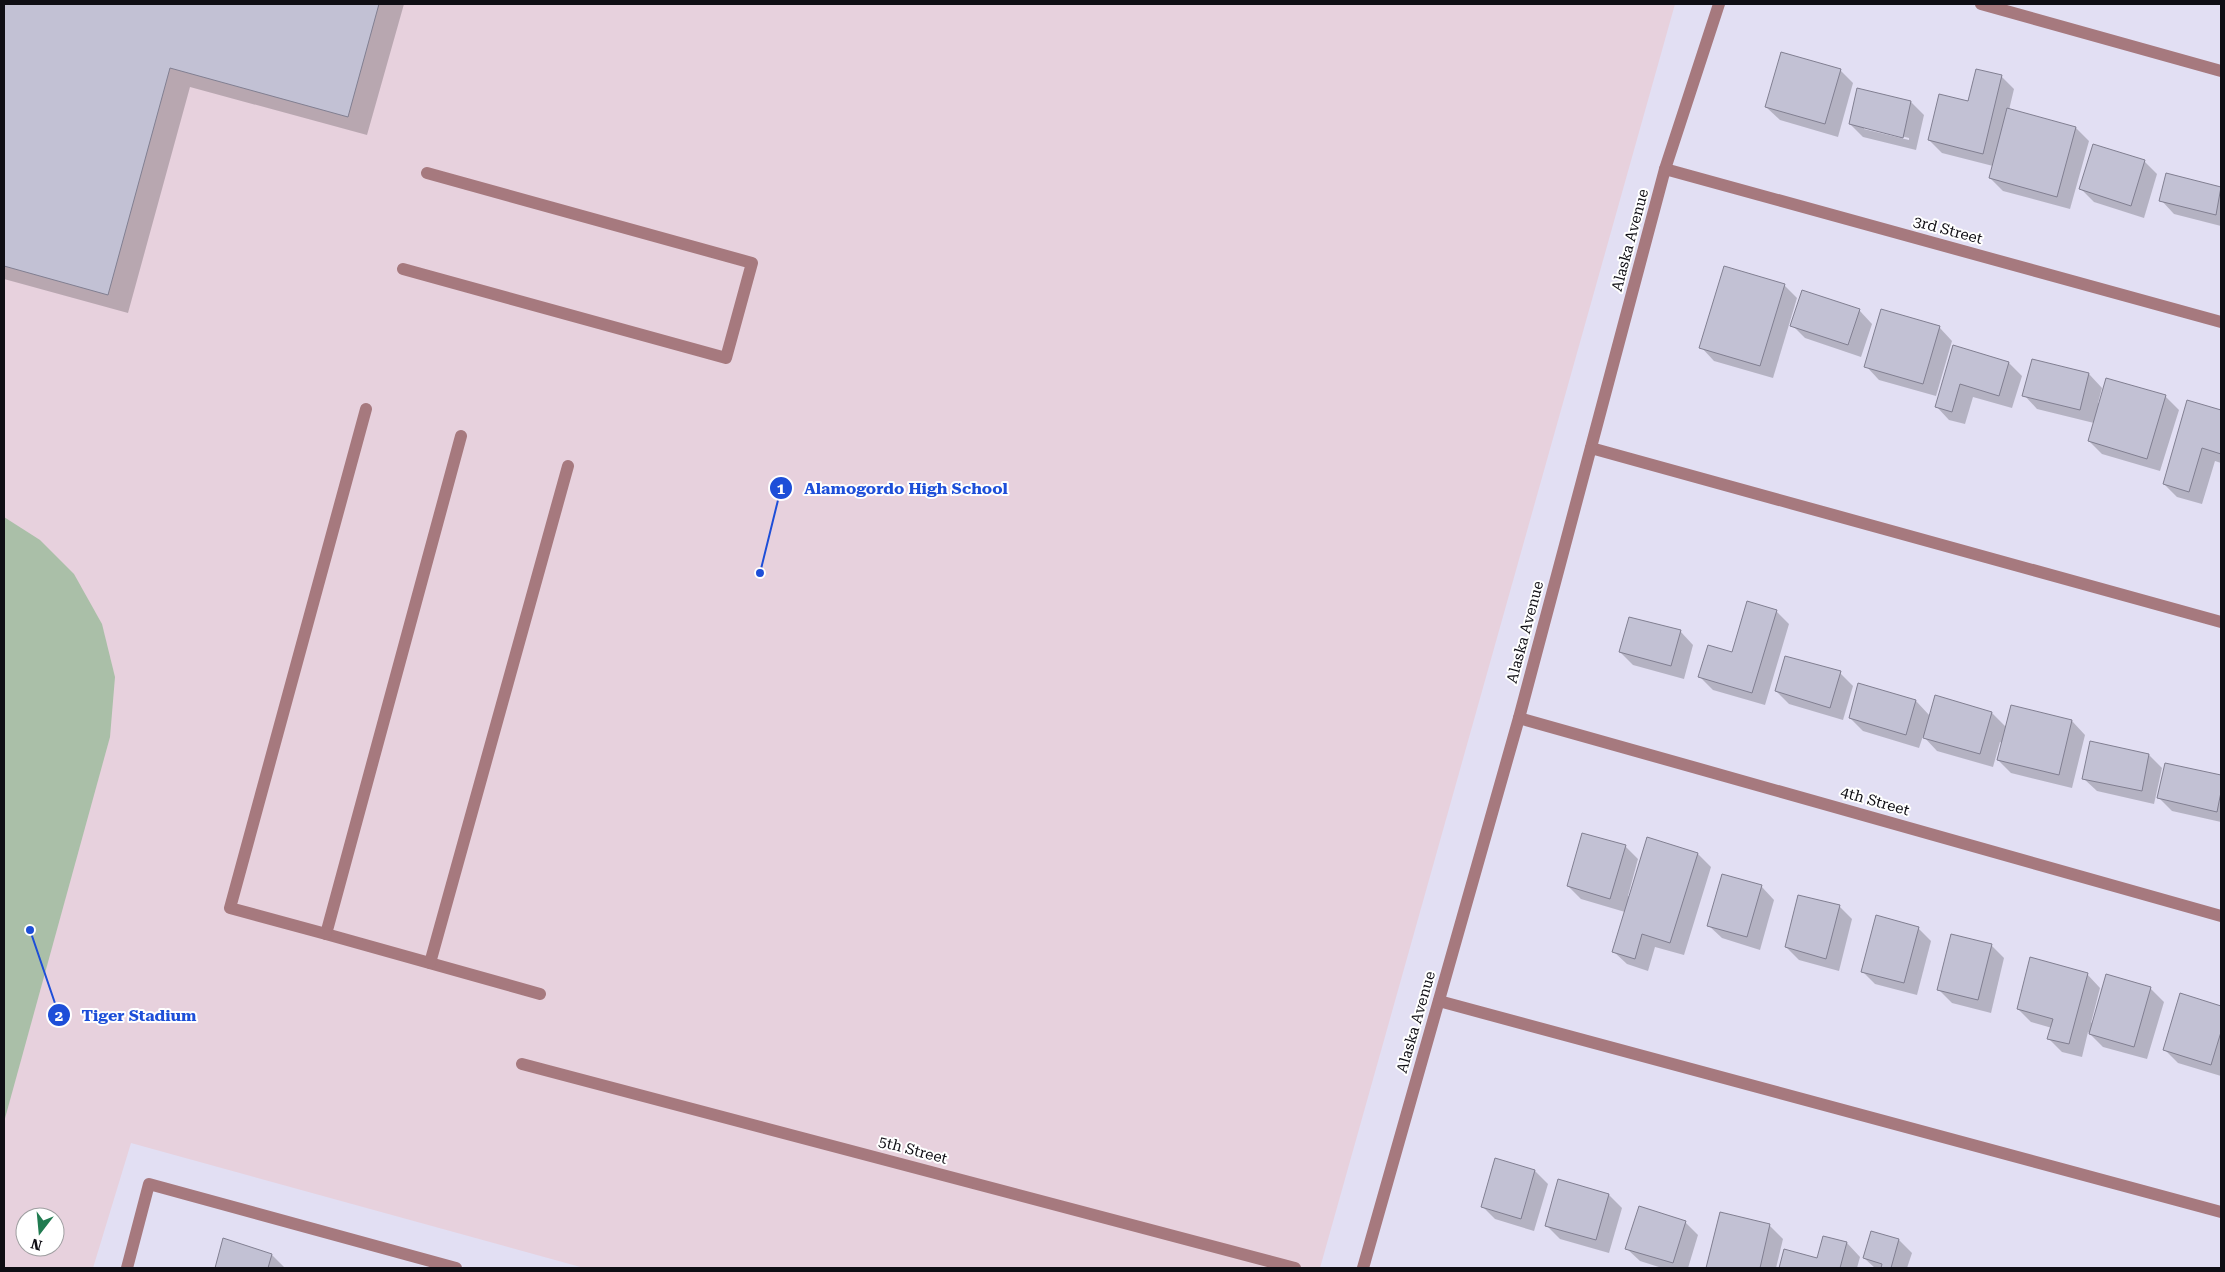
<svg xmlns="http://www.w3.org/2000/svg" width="2225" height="1272" viewBox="0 0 2225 1272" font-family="'Roboto Serif',serif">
<rect width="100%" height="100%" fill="#e2dff3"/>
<!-- education -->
<path fill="#e7d1dd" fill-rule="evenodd" d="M4,4H1675L1320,1268H584L131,1143L93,1268H4ZM25,1217H55V1247H25Z"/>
<!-- green -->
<polygon fill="#aabfa8" points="4,517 40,540 74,574 102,624 115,677 110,737 4,1122"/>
<!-- shadow -->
<g fill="#0003" fill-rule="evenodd">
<polygon points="4,4 404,4 367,135 190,87 128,313 4,279"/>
<polygon points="1840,70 1853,83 1838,137 1780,120 1766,107"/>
<polygon points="2001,76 2014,89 2009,110 2076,128 2089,141 2070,209 2003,191 1990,178 1993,166 1942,153 1929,140 1969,102"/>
<path d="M1858,89L1911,102L1924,115L1916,150L1863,137L1850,124ZM1864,127L1909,138V140L1864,129Z"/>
<polygon points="2144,161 2157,174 2144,218 2094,202 2081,189"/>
<polygon points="2167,174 2221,188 2221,226 2174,214 2161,200"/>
<polygon points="1784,285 1797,298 1773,378 1714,361 1701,347"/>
<polygon points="1859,310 1872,324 1861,357 1805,338 1792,325"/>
<polygon points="1939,327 1952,341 1936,396 1879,380 1866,366"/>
<polygon points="1954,347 2009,363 2022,376 2012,408 1973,397 1965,424 1949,420 1936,406"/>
<polygon points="2033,360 2089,374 2102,388 2098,403 2100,404 2165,396 2179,410 2160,471 2102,454 2089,441 2094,423 2037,409 2024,395"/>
<polygon points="2188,402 2221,411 2221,463 2215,461 2202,504 2177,497 2164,484"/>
<polygon points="1776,611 1789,624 1765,705 1713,690 1700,677 1732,653"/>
<polygon points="1680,631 1693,645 1684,679 1633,665 1620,652"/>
<polygon points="1840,673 1853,686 1843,720 1789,704 1776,691"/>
<polygon points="1916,701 1930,716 1992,713 2006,727 2011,706 2072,721 2085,735 2072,788 2011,773 1998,760 2002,743 2000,742 1993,767 1937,751 1923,736 1919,748 1863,731 1850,718"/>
<polygon points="2149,755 2162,768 2154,804 2097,791 2083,778"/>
<polygon points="2166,765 2221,777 2221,822 2172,811 2159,798"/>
<polygon points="1625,846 1638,859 1628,896 1630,897 1698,854 1711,867 1684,955 1655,947 1648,971 1627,964 1613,951 1625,912 1581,899 1568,886"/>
<polygon points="1761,886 1774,900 1760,950 1722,938 1708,925"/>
<polygon points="1839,906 1852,919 1839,971 1799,960 1786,947"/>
<polygon points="1918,928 1931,941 1917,995 1875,984 1862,971"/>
<polygon points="1991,945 2004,958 1991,1013 1952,1003 1938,989"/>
<polygon points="2087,974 2100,988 2091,1023 2150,988 2164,1002 2147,1059 2103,1047 2088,1032 2082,1057 2062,1052 2049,1039 2052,1028 2031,1022 2018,1009"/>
<polygon points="2181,995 2221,1007 2221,1076 2178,1063 2165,1050"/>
<polygon points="1535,1171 1548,1184 1534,1231 1495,1219 1482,1206"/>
<polygon points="1609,1195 1622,1208 1609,1253 1560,1239 1547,1226"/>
<polygon points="1721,1214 1770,1226 1783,1239 1776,1268 1708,1268"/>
<polygon points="1685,1222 1698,1235 1688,1268 1662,1268 1640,1261 1626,1248"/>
<polygon points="1824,1237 1847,1243 1860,1257 1857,1268 1780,1268 1785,1251 1818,1260"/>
<polygon points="224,1240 272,1255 285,1268 216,1268"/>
<polygon points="1899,1240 1912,1253 1907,1268 1875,1268 1864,1258"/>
</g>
<!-- building -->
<g fill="#c2c1d4" stroke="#817f91">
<polygon points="4,4 379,4 348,117 170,68 108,295 4,266"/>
<polygon points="1781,52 1841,69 1825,124 1765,107"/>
<polygon points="1976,69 2002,75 1983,154 1928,140 1939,94 1968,101"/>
<polygon points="1857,88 1911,101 1903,138 1849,124"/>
<polygon points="2007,108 2076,127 2057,197 1989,178"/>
<polygon points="2093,144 2145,160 2131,206 2079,189"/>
<polygon points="2166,173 2221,187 2216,215 2159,201"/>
<polygon points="1724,266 1785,284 1760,366 1699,348"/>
<polygon points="1802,290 1860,309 1848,345 1790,326"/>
<polygon points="1881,309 1940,326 1923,384 1864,367"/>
<polygon points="1953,345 2009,362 1999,396 1960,384 1952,412 1935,407"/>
<polygon points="2032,359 2089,373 2080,410 2022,396"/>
<polygon points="2106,378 2166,395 2147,459 2088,441"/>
<polygon points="2187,400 2221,410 2221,454 2202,448 2189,492 2163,484"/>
<polygon points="1747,601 1777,610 1752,693 1698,677 1708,645 1732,652"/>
<polygon points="1629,617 1681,630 1671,666 1619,652"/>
<polygon points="1785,656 1841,671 1830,708 1775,691"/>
<polygon points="1858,683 1916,700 1906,735 1849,718"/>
<polygon points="1935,695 1992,712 1980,754 1923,738"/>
<polygon points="2011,705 2072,720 2059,775 1997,760"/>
<polygon points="2090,741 2149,754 2142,791 2082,779"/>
<polygon points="2165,763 2221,775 2221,792 2217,812 2157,798"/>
<polygon points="1582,833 1626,845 1610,899 1567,886"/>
<polygon points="1647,837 1698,853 1670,943 1642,934 1635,959 1612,952"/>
<polygon points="1722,874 1762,885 1747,937 1707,926"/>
<polygon points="1798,895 1840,905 1826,959 1785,947"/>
<polygon points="1876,915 1919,927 1904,983 1861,972"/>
<polygon points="1951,934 1992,944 1978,1000 1937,990"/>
<polygon points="2030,957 2088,973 2069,1044 2047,1039 2053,1019 2017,1009"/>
<polygon points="2106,974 2151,987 2134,1047 2089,1034"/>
<polygon points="2180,993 2221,1006 2221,1032 2211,1065 2163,1050"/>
<polygon points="1495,1158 1535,1170 1521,1219 1481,1207"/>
<polygon points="1558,1179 1609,1194 1596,1240 1545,1226"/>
<polygon points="1639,1206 1686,1221 1673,1263 1625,1249"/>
<polygon points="1720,1212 1770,1224 1760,1268 1706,1268"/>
<polygon points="1871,1231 1899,1239 1891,1268 1881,1268 1882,1264 1863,1258"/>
<polygon points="1823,1236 1847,1242 1840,1268 1779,1268 1784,1249 1817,1258"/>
<polygon points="223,1238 272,1254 268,1268 215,1268"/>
</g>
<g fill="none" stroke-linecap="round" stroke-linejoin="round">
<!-- minor -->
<g stroke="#a6797e" stroke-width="12">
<polyline points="1981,4 2221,71"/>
<polyline points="1665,169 2221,322"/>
<polyline points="403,269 726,358 752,263 427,173"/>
<polyline points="461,436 326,934 540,994"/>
<polyline points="1591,448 2221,622"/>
<polyline points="1519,718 2221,916"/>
<polyline points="326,934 230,908 366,409"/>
<polyline points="430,963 568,466"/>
<polyline points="1439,1001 2221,1212"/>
<polyline points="522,1064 1295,1268"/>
<polyline points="127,1268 149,1184 456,1268"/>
<polyline points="1363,1268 1519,718 1665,169 1719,4"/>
</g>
</g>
<g text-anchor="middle" stroke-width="4" stroke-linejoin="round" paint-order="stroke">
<!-- street labels -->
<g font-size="15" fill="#0f0e14" stroke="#fff">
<text transform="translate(1948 230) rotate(15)" y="5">3rd Street</text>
<text transform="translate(1630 240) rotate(-75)" y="5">Alaska Avenue</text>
<text transform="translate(1525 632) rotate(-75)" y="5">Alaska Avenue</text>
<text transform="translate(1875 801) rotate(16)" y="5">4th Street</text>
<text transform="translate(1416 1022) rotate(-74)" y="5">Alaska Avenue</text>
<text transform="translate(913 1150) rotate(15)" y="5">5th Street</text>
</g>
</g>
<!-- callouts -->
<path fill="none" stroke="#1d4ed8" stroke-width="2" d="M760 573L781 488M30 930L59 1015"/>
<g fill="#1d4ed8" stroke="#fff" stroke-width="2">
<circle cx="760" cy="573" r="5"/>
<circle cx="30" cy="930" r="5"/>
<circle cx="781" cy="488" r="12"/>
<circle cx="59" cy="1015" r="12"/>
</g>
<g font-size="15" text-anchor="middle" font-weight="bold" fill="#fff">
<text x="781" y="494">1</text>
<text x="59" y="1021">2</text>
</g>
<g font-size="16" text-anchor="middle" font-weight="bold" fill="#1d4ed8" stroke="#fff" stroke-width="4" stroke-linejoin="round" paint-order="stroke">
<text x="906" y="494">Alamogordo High School</text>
<text x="139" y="1021">Tiger Stadium</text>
</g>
<!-- border -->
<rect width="2225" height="1272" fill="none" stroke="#0f0e14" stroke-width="10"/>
<!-- north arrow -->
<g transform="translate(40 1232) rotate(196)"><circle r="24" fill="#ffffff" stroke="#9f9fa1"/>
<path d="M0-4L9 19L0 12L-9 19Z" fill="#207b50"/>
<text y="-8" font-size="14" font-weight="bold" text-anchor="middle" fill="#0f0e14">N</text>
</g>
</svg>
